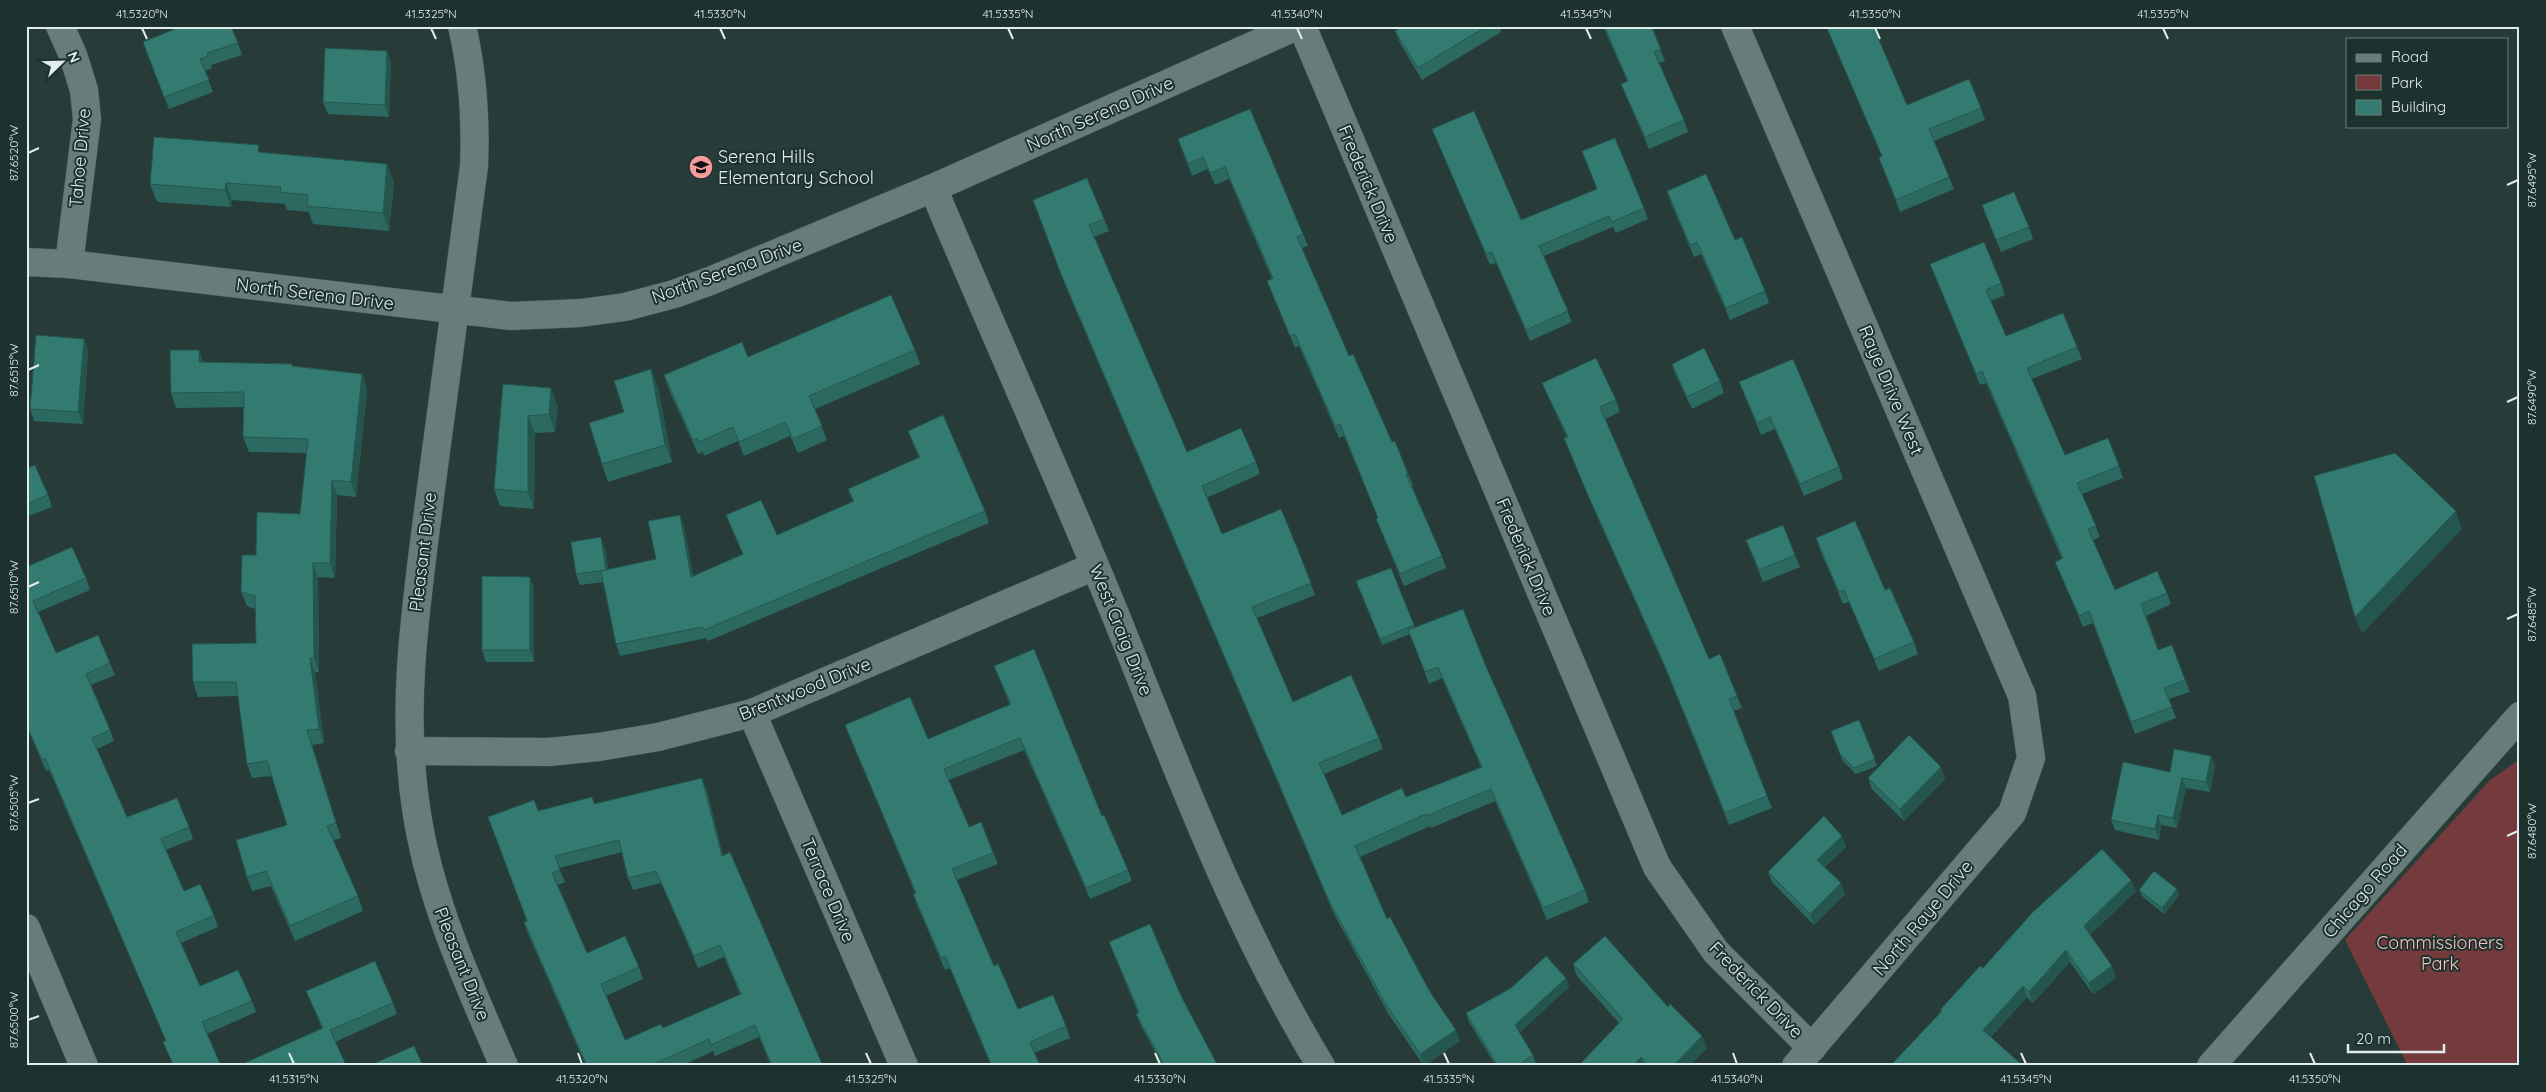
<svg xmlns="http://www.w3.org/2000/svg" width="2546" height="1092" viewBox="0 0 2546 1092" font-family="Quicksand,sans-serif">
<rect width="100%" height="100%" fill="#273b38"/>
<!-- park -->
<polygon fill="#753a3b" points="2520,759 2520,1066 2408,1066 2345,940 2489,781"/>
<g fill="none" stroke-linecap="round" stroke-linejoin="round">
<!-- minor casing -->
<g stroke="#465754" stroke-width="29">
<g id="minor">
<polyline points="60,26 73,55 84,90 87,119 69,264"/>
<path d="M462,26C473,73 476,118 474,166C459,276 444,386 430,496C417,600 400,704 416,808C429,899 468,982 504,1066"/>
<polyline points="1302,26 1657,867 1716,952 1812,1048"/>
<polyline points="1735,26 2022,696 2031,758 2012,813 1796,1066"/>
<path d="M933,188C992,328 1055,468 1113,609C1176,764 1234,923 1321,1066"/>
<polyline points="26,262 69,264 511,316 581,313 625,307 674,294 710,281 933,188 1297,26"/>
<polyline points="752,713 904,1066"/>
<polyline points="409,751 549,752 599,747 658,737 752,713 1095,566"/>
<polyline points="26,928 84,1066"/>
<polyline points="2211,1066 2520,716"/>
</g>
</g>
<!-- minor -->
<use href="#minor" stroke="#677d79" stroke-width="28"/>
</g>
<!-- wall -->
<g fill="#2c6a61" fill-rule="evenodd">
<polygon points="323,26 334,26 324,29"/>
<polygon points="1403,26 1499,26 1501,32 1422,80 1400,43 1395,31"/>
<polygon points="1603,26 1651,26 1665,61 1659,63 1684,120 1688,132 1649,149 1626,96 1621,84 1627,81"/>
<polygon points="1826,26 1873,26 1907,105 1981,108 1985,120 1934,141 1954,189 1900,212 1879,158 1882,156"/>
<polygon points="238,43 242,55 211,65 212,68 205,71 213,92 169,109 147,54"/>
<polygon points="387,51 391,63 389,117 328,114 323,102"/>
<polygon points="1250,109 1303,234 1308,246 1302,248 1349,356 1408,474 1413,485 1412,486 1442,556 1446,568 1404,586 1381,531 1376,519 1378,518 1344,436 1339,438 1299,346 1295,348 1267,281 1272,279 1229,179 1215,185 1208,169 1192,176 1178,139"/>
<polygon points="1432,129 1521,220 1597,189 1582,151 1644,208 1648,219 1616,233 1613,227 1544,256 1572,322 1530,341 1496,263 1490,265"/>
<polygon points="261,152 394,182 389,231 313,224 309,212 287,210 285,204 232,200 231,207 157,202 150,184"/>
<polygon points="1667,191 1735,240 1765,291 1769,303 1730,320 1701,254 1694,257 1671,203"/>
<polygon points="1033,200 1104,219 1109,231 1094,237 1187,452 1256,462 1260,474 1206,498 1222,534 1298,550 1315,595 1257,618 1293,702 1379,738 1383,749 1324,774 1342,815 1406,797 1481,767 1442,678 1429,684 1410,634 1382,645 1356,581 1391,568 1415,628 1485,664 1585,890 1589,902 1547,920 1495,801 1431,828 1430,826 1360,857 1387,919 1460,1041 1424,1066 1389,1015 1333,912 1065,285"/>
<polygon points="1982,205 2029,227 2033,239 2001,252"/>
<polygon points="1930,264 2001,283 2005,295 1991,301 2006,336 2077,347 2082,359 2032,379 2065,455 2119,466 2123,478 2082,494 2100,537 2093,540 2115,590 2167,593 2171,604 2146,616 2158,650 2172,645 2190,692 2169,699 2176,718 2135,734 2093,623 2083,627 2055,562 2062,559 1986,383 1980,385"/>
<polygon points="84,339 88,351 83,424 34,421 30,409"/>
<polygon points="199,350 203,362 292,364 293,367 362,374 367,389 356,497 337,495 335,578 318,577 319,672 315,672 324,743 312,745 341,838 333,840 358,896 363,911 295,941 271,886 252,891 247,877 287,825 272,776 252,778 247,764 238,696 198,697 193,682 256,643 255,609 247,606 241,592 256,555 300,514 307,453 249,452 243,437 244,407 176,408 171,393"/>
<polygon points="915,350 920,364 815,409 827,440 798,453 790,436 744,456 738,441 704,456 703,452 698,454 669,390 664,375 748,357"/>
<polygon points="1672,364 1720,381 1724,393 1692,409 1676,376"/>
<polygon points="1739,382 1839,467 1843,479 1804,496 1775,429 1761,435"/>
<polygon points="1542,383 1616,400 1620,412 1605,419 1709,659 1737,696 1742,708 1734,711 1772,808 1729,825 1668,675 1592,505 1569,450 1564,438 1567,437 1547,395"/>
<polygon points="503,384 558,406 555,432 535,433 534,509 500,506 494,489"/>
<polygon points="658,387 672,462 608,482 602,464 624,412"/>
<polygon points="908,431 985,511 989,523 708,641 706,638 620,656 616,644 603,582 580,585 576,574 605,548 608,569 656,559 684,526 693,576 743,555 726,515 777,535 853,502 848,489 919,458 912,442"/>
<polygon points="26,469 48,495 52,507 26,517"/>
<polygon points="1816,538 1914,642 1918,654 1879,671 1849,602 1843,604 1820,550"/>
<polygon points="1746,540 1795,555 1800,567 1763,582"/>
<polygon points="26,567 86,578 90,590 38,612 56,653 110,663 115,675 91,685 110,730 114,741 97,749 127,817 189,827 193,839 166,850 184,891 214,915 218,927 181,943 200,986 252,1001 256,1012 207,1034 221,1066 173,1066 163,1042 166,1041 49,770 46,771 26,725"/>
<polygon points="530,577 534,589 534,662 486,662 482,650"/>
<polygon points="994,666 1102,816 1128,870 1132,881 1090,899 1024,750 949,780 969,827 981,822 998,864 957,880 994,966 1018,1009 1066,1026 1070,1038 1034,1053 1040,1066 991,1066 950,968 945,970 917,905 913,894 915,893 845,725 928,739 1010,705"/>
<polygon points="1859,720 1877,766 1856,774 1842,760 1831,731"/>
<polygon points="2215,766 2210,792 2186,788 2177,828 2161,825 2159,840 2115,830 2111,820 2170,772"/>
<polygon points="1941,767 1945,779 1904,821 1872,789 1868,778"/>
<path d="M707,790L723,856L823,1066H771L759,1037L715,1056L713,1051L681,1066H586L528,934L524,922L527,921L538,811L592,797L595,804ZM622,852L628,878L633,890L661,883L698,968L724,957L740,994L663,1028L625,1040L606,996L643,979L639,967L587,953L558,885L565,882L559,868Z"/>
<polygon points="1842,836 1846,847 1825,867 1841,883 1845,894 1814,925 1772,882 1768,872"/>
<polygon points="2131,880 2136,891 2090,935 2116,978 2093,994 2070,962 2033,1003 2027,997 1991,1037 2021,1064 2021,1066 1890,1066 1941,1012 1940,1010 1983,968"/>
<polygon points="2139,890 2179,895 2164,914 2142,896"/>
<polygon points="1109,942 1181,996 1218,1066 1163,1066 1141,1026 1136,1014 1138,1013"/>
<polygon points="1573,964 1668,1007 1702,1036 1707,1048 1689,1066 1581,1066 1580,1064 1619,1023 1577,976"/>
<polygon points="1566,978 1569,987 1519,1033 1533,1055 1536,1064 1533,1066 1496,1066 1469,1022 1466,1013"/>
<polygon points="306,991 393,1003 397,1014 335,1042 346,1066 238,1066 322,1028"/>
</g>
<!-- shaded-wall -->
<g fill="#24564f">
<polygon points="387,51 391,63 389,117 385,105"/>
<polygon points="387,164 394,182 389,231 383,213"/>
<polygon points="226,183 232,200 231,207 225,190"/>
<polygon points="84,339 88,351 83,424 78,412"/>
<polygon points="199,350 204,364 199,362"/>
<polygon points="651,369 658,387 672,462 665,445"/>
<polygon points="362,374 367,389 356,497 351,482"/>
<polygon points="551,388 558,406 555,432 549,414"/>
<polygon points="528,416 535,433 534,509 528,492"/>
<polygon points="332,480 337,495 335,578 330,563"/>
<polygon points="2456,511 2462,529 2362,634 2355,617"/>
<polygon points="680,515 684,526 695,588 691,577"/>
<polygon points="601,537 605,548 610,581 606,570"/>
<polygon points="313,563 318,577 319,672 314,658"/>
<polygon points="530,577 534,589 534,662 530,650"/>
<polygon points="310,658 315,672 324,743 319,729"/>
<polygon points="307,730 312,745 341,838 336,823"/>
<polygon points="2211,756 2215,766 2210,792 2206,782"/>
<polygon points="1941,767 1945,779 1904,821 1900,809"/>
<polygon points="702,778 707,790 726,868 722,856"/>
<polygon points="2182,778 2186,788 2177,828 2173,818"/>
<polygon points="2158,815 2161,825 2159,840 2155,829"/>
<polygon points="1842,836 1846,847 1821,871 1817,860"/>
<polygon points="2131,880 2136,891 2088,937 2084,926"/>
<polygon points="1841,883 1845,894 1814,925 1810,914"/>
<polygon points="2177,889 2179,895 2164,914 2162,908"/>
<polygon points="2066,950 2070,962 2033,1003 2029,992"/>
<polygon points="2112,966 2116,978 2093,994 2089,983"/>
<polygon points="1566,978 1569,987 1518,1034 1515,1025"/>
<polygon points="2023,986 2027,997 1987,1041 1983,1030"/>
<polygon points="1456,1030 1460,1041 1424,1066 1420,1054"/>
<polygon points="1702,1036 1707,1048 1689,1066 1673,1066"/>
<polygon points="1641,1057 1644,1066 1633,1066"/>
</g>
<!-- building -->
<g fill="#337b71" stroke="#24564f" fill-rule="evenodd">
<polygon points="182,26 231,26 238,43 207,53 208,56 200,59 209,80 164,97 143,42"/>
<polygon points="1403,26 1487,26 1418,68 1395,31"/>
<polygon points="1604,26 1651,26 1661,49 1654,52 1684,120 1645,137 1621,84 1628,81"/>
<polygon points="1826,26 1873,26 1907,105 1969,79 1981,108 1929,129 1949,177 1896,200 1879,158 1882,156"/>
<polygon points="325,48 387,51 385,105 323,102"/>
<polygon points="1250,109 1303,234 1297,237 1349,356 1353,354 1392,442 1395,441 1408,474 1406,474 1442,556 1400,574 1376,519 1378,518 1340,424 1335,426 1295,334 1290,336 1267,281 1273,278 1225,167 1210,173 1203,157 1188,164 1178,139"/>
<polygon points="1474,111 1521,220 1597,189 1582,151 1615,138 1644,208 1612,222 1609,216 1539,246 1568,311 1526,330 1492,252 1486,254 1432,129"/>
<polygon points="154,137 259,145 258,152 387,164 383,213 307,206 308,195 280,192 281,187 226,183 225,190 150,184"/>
<polygon points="1706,174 1735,240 1742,237 1765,291 1726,308 1697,242 1690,245 1667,191"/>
<polygon points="1087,178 1104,219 1089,225 1187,452 1241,428 1256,462 1202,486 1222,534 1281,509 1298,550 1311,583 1252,607 1293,702 1351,675 1379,738 1319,763 1342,815 1402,788 1406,797 1482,767 1438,667 1425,672 1408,630 1463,609 1485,664 1585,890 1543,908 1491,789 1426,816 1426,814 1355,846 1387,919 1390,917 1430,992 1456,1030 1420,1054 1385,1003 1329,901 1061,274 1033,200"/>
<polygon points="2014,192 2029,227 1996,240 1982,205"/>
<polygon points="1984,242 2001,283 1986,290 2006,336 2063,313 2077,347 2027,368 2065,455 2108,438 2119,466 2077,483 2096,526 2088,529 2115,590 2157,571 2167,593 2141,604 2158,650 2172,645 2185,680 2164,688 2172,707 2131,722 2089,611 2079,616 2055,562 2063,558 1982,371 1976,374 1930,264"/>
<polygon points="891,295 915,350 809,396 822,426 793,439 785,422 739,442 733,427 699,442 697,438 693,440 664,375 742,342 748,357"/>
<polygon points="36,335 84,339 78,412 30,409"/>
<polygon points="1704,348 1720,381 1687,397 1672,364"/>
<polygon points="170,350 199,350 199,362 292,364 292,366 362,374 351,482 332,480 330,563 313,563 314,658 310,658 319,729 307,730 336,823 327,826 358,896 290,926 266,871 247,877 236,840 287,825 267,761 247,764 236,682 193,682 192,644 256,643 255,596 241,592 242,555 256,555 257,512 300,514 308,439 243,437 244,392 171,393"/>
<polygon points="1596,358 1616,400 1600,407 1709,659 1720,654 1737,696 1729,699 1767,796 1725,813 1664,664 1587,493 1564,438 1568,437 1542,383"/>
<polygon points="1793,359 1839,467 1800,484 1770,417 1757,423 1739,382"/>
<polygon points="651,369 665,445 602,464 589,423 624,412 614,381"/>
<polygon points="503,384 551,388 549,414 528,416 528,492 494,489"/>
<polygon points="943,415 985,511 704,630 702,627 616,644 601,571 606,570 576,574 571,542 601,537 606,570 656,559 648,521 680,515 691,577 743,554 726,515 761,500 777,535 854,501 848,489 920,457 908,431"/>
<polygon points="2395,453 2456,511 2355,617 2314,476"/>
<polygon points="35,465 48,495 26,504 26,469"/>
<polygon points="1855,521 1885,590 1890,588 1914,642 1874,659 1844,590 1839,592 1816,538"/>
<polygon points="1783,525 1795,555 1759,570 1746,540"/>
<polygon points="72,547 86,578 33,601 56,653 98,635 110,663 86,674 110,730 92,738 127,817 177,798 189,827 161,839 184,891 200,884 214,915 176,932 200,986 238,970 252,1001 202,1022 221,1066 174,1066 163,1042 166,1041 45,758 42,760 26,724 26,567"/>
<polygon points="1391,568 1414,625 1380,639 1356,581"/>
<polygon points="482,576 530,577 530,650 482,650"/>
<polygon points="1034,649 1102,816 1104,815 1128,870 1086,888 1020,738 944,769 969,827 981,822 993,853 952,869 994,966 998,964 1018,1009 1053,995 1066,1026 1030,1042 1040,1066 992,1066 945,956 941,958 913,894 916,893 845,725 910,697 928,739 1011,704 994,666"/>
<polygon points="1859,720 1875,759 1854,768 1840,754 1831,731"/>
<polygon points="1909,735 1941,767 1900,809 1868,778"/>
<polygon points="2174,749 2211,756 2206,782 2182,778 2173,818 2158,815 2155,829 2111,820 2123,762 2170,772"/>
<path d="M702,778L722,856L730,852L823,1066H772L755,1025L711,1045L709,1039L650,1066H587L524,922L527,921L488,817L534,800L538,811L592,797L594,804ZM619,840L628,878L656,871L694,956L720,945L741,994L663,1028L661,1024L625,1040L601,984L639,967L625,936L587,953L552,873L560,870L555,856Z"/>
<polygon points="1824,816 1842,836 1817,860 1841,883 1810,914 1768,872"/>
<polygon points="2102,849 2131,880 2084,926 2112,966 2089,983 2066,950 2029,992 2023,986 1983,1030 2021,1064 2019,1066 1890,1066 1942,1011 1940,1010 1980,966 1983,968 2032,913"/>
<polygon points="2154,871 2177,889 2162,908 2139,890"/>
<polygon points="1150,924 1181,996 1218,1066 1165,1066 1136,1014 1139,1012 1109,942"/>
<polygon points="1605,936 1668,1007 1670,1004 1702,1036 1673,1066 1649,1066 1641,1057 1633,1066 1582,1066 1580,1064 1623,1019 1573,964"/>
<polygon points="1546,956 1566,978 1515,1025 1533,1055 1516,1066 1498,1066 1466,1013 1511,988"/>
<polygon points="375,961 393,1003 330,1030 345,1063 338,1066 238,1066 323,1028 306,991"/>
<polygon points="414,1046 423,1066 368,1066"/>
</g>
<!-- ticks -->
<path fill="none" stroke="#e1edeb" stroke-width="2" d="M142,28L147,39M431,28L436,39M720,28L725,39M1008,28L1013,39M1297,28L1302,39M1586,28L1591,39M1875,28L1880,39M2163,28L2168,39M28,153L39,148M2507,185L2518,180M28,370L39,365M2507,402L2518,397M28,587L39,582M2507,619L2518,614M28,803L39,799M2507,836L2518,831M28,1020L39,1016M289,1053L294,1064M578,1053L582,1064M866,1053L871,1064M1155,1053L1160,1064M1444,1053L1449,1064M1733,1053L1737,1064M2021,1053L2026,1064M2310,1053L2315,1064"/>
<!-- icons -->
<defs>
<g id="school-disc" transform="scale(1.25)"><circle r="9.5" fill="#f59b9b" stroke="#1d312e"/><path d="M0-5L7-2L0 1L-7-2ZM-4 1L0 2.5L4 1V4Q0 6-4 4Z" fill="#111"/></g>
</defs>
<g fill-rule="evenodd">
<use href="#school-disc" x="701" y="167"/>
</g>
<g text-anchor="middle" stroke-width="4" stroke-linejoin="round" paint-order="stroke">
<!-- street labels -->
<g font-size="18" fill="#e1edeb" stroke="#1d312e">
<text transform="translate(1100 114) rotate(-24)" y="6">North Serena Drive</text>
<text transform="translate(80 158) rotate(-85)" y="6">Tahoe Drive</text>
<text transform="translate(1368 184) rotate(67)" y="6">Frederick Drive</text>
<text transform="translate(727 271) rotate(-20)" y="6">North Serena Drive</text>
<text transform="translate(315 294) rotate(7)" y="6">North Serena Drive</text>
<text transform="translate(1891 390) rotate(67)" y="6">Raye Drive West</text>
<text transform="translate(423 552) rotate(-83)" y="6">Pleasant Drive</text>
<text transform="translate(1526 557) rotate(67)" y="6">Frederick Drive</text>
<text transform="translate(1121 630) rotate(68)" y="6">West Craig Drive</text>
<text transform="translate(805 689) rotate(-22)" y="6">Brentwood Drive</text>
<text transform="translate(828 890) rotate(67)" y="6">Terrace Drive</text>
<text transform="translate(2365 891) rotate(-49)" y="6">Chicago Road</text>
<text transform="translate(1923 918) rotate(-50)" y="6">North Raye Drive</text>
<text transform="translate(462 964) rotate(68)" y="6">Pleasant Drive</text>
<text transform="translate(1756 990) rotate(46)" y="6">Frederick Drive</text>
</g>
<!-- poi labels -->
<g font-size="18" fill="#e1edeb" stroke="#1d312e" text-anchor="start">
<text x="718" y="163">Serena Hills<tspan x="718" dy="21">Elementary School</tspan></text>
</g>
<!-- park labels -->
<g font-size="18" fill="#f5c1bf" stroke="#1d312e">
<text x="2440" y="949">Commissioners<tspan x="2440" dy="21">Park</tspan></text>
</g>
</g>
<!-- border -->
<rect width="2546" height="1092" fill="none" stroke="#1d312e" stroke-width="55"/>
<!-- legend -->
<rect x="2346" y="38" width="162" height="90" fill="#1d312e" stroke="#6b7c7a"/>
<rect x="2356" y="54" width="25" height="8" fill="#677d79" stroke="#6b7c7a"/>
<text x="2391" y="62" font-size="15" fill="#e1edeb">Road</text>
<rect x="2356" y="75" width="25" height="15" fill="#753a3b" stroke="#6b7c7a"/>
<text x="2391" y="88" font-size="15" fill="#e1edeb">Park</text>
<rect x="2356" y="100" width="25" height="15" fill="#337b71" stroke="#6b7c7a"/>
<text x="2391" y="112" font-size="15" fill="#e1edeb">Building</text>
<!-- north arrow -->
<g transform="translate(62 62) rotate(67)" stroke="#1d312e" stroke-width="4" paint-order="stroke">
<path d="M0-4L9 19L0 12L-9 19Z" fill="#e1edeb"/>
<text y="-8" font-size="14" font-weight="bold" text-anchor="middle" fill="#e1edeb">N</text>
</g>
<!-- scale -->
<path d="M2348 1044v8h96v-8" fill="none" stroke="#e1edeb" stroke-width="2.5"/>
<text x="2356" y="1044" font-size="15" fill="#e1edeb" stroke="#1d312e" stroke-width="4" paint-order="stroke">20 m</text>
<rect x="28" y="28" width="2490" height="1036" fill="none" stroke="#e1edeb" stroke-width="2"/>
<g font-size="12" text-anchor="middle" fill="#e1edeb">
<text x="142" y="18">41.5320°N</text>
<text x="431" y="18">41.5325°N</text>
<text x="720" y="18">41.5330°N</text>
<text x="1008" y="18">41.5335°N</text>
<text x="1297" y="18">41.5340°N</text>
<text x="1586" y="18">41.5345°N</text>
<text x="1875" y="18">41.5350°N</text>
<text x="2163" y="18">41.5355°N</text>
<text transform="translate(14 153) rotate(-90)" y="4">87.6520°W</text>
<text transform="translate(2532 180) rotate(-90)" y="4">87.6495°W</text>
<text transform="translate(14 370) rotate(-90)" y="4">87.6515°W</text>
<text transform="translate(2532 397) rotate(-90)" y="4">87.6490°W</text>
<text transform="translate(14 587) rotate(-90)" y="4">87.6510°W</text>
<text transform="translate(2532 614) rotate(-90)" y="4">87.6485°W</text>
<text transform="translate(14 803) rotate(-90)" y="4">87.6505°W</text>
<text transform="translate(2532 831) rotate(-90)" y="4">87.6480°W</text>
<text transform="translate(14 1020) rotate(-90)" y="4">87.6500°W</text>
<text x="294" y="1083">41.5315°N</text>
<text x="582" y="1083">41.5320°N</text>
<text x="871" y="1083">41.5325°N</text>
<text x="1160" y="1083">41.5330°N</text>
<text x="1449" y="1083">41.5335°N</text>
<text x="1737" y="1083">41.5340°N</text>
<text x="2026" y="1083">41.5345°N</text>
<text x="2315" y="1083">41.5350°N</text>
</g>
</svg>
